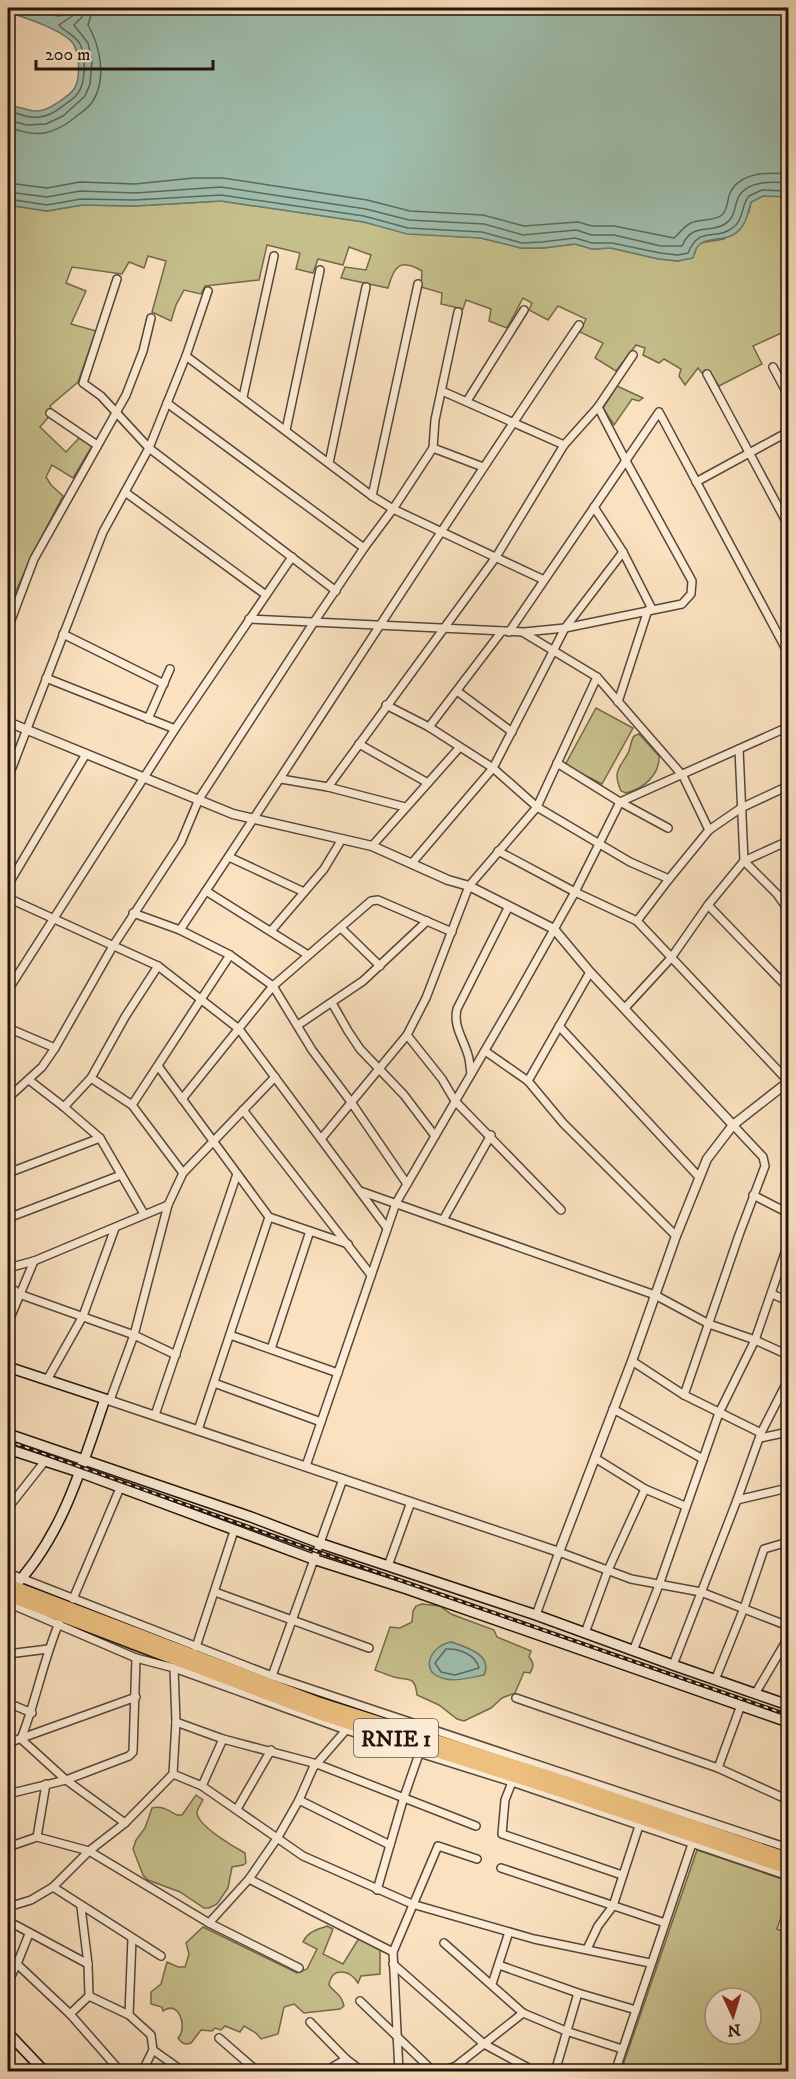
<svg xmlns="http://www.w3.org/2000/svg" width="796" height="2079" viewBox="0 0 796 2079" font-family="'IM FELL DW Pica',serif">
<rect width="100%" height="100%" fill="#fae1bf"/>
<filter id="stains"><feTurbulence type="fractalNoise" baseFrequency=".00333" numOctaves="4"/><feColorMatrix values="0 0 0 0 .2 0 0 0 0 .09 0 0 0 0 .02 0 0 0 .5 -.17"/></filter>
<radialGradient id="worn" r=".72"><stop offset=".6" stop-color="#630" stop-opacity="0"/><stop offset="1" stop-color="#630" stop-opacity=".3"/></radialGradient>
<!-- green -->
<g fill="#c6c08c" stroke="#746a4c" stroke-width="1.5" fill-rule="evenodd">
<path d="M773,195L788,197V330L753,346L762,364L719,386L708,370L702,373L698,368L685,385L679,376L681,369L664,359L659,363L643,355L645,348L636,345L616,371L595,358L603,343L580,332L586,319L558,306L548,320L529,310L532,303L523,298L507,328L489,321L491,309L466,300L463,309L441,304L442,293L421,287L422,271C400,258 394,266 388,288L341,278L345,267L366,270L371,255L349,247L343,265L318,259L313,273L296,269L300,253L267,245L259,280L205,286L201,294L184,290L176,305L171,321L152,312L166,261L148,256L144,268L129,262L122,274L72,267L66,283L86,291L71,324L96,331L78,382L50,406L53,412L40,427L66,452L80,437L92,446L73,478L52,465L46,477L51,485L63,496L31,557L8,609V358L13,351L8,347V205L47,211L82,205L135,206L221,201L364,222L407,233L481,238L521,248H543L575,244L592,249L611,248L659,259L678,261L695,253L696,247L700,243L724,239L749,212L751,202L763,196Z"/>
<polygon points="617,386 643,398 639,401 632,399 614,425 603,408"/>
<polygon points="596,708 633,728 602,784 565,765"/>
<path d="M639,734L659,756C660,775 643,789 626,793L621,791C613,772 618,770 627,755C631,749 630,742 634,736Z"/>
<path d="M422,1604L440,1606L451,1614L494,1630L497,1637L531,1651L529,1657C534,1663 534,1666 530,1673L524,1672L515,1693L502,1698L491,1708L464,1721L457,1719L439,1705L417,1695C415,1675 409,1681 394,1677C387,1675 381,1672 375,1670L390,1627L400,1628L412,1622L413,1611L416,1606ZM451,1642C465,1647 493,1654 484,1675L470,1676L432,1672C423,1657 440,1650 451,1642Z"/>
<path d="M196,1795L203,1800C201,1804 197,1809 197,1813C198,1826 234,1847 245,1853L246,1863L243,1865L232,1867L228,1888L217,1904L209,1908H204L180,1892L148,1880L143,1875L133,1849L136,1840L145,1828L152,1808C162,1805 169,1811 177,1815H182Z"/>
<path d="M697,1850L788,1881V1895L777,1929L788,1934V2071H621ZM715,1998H751V2034H715Z"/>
<path d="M327,1926L333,1929L323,1954L343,1964L359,1938L380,1950V1974L361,1976L358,1983C350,1970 332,1966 329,1985C335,1994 341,1993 344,2006L340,2009L304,2013L294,2004L284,2007L278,2034L261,2039L256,2033L244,2026L240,2032L225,2026L221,2030L215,2028L212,2031L201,2030L191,2043C185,2045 182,2044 178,2038C188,2028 179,1999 163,2011L162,2007L151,2004V1992L161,1984L167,1962L178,1967H185L189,1954L186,1943L203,1927L297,1973L307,1969L317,1949L303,1942C308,1931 317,1930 327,1926Z"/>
</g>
<!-- water -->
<g fill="#9fbead" stroke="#6d7a6d" stroke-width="1.5">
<path d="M8,8C16,8 25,6 33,8C51,10 56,25 73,8H788V197L763,196L751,202C748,210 748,220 741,228C729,244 710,235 699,245C695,248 695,253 693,258L678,261L659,259L611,248L592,249L575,244L543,248H521L481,238L407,234L364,222L221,201L135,206L82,205L47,211L8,205V106C21,105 30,114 43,110C51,108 69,96 74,89C81,79 80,50 71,41C58,28 25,18 8,12Z"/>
<path d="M451,1642C465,1647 493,1654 484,1675C472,1677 457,1682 446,1679C418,1674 429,1646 451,1642Z"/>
</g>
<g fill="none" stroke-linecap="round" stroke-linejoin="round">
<!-- shore -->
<g stroke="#60685d" stroke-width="1.5">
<path d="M8,112C19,112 27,119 39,117C50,116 56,111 64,105C69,101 74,99 78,93C86,82 86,55 80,44C75,35 65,32 59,25L75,14L77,8"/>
<polyline points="8,120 27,125 46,124 63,116 85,96 90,84 92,61 88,43 74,25 82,17 84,8"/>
<path d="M8,129C21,129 29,136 44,133C55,131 64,126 73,119C80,113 88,109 93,101C107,78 100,46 88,25L93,8"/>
<path d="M8,183L47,188L80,182L135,184L194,178H223L367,200L410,211L483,215L524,226L578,222L592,226H614L674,238C679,234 684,226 691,223C700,219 715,221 722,215C728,210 727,200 730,193C740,172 769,172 788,174"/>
<path d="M8,192L47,197L80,191L135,193L221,187L366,209L409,220L484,224L523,235L576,230L592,235H614L661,246H682C692,222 709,234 725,224C733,219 734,212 736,204C741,180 770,181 788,183"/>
<path d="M8,199L47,205L81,199L135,200L221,195L364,216L408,228L482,232L522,243L542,242L575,238L592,243H612L660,253L678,255L688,253C700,224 716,243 735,226C744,218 741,205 749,196L762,190L788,191"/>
<path d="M446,1649C459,1648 476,1655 479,1668L455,1675L441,1672L435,1663Z"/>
</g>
<!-- minor casing -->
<g stroke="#57463a" stroke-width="10">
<g id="minor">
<polyline points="117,279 83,383 101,396 149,448 336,591"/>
<polyline points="186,356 372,496 393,509 544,580"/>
<polyline points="773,367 788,395"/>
<polyline points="707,374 788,525"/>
<polyline points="442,391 564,445"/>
<polyline points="243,397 274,256"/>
<polyline points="467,401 524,310"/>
<polyline points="167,403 364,548"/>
<polyline points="50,413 97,445"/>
<polyline points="286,430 320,270"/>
<polyline points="433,448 483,467"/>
<polyline points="329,463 366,287"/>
<polyline points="696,482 788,432"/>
<polyline points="125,492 266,595"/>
<polyline points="372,496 418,284"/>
<polyline points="594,507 623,552 652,609"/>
<polyline points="249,619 524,632 565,628 682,604 691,594 692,581 626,461 598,407"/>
<polyline points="8,628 34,559 126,395 143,351 151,318"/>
<polyline points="509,632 659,412 788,653"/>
<polyline points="524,633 597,677 683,776 709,830"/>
<polyline points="63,634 164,684"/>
<polyline points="46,678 175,729"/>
<polyline points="457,691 512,732"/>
<polyline points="618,702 648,610"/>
<polyline points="386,705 429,727 493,768 537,807 630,862 669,879"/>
<polyline points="148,719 170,669"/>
<polyline points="429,727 502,631"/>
<polyline points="359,744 428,783"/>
<polyline points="739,749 744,861 777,894 788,910"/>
<polyline points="557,763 620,802 668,828"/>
<polyline points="8,778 103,532 149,448 186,356 208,291"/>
<polyline points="281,779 328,787 405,807"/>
<polyline points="328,787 496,557 564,445 598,407 633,355"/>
<polyline points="372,846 459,748"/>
<polyline points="498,851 575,892 637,921 788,1081"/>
<polyline points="229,857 304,892"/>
<polyline points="412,863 493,768 565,628 623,552"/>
<polyline points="8,885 86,754"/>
<polyline points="206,891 308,955"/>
<polyline points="8,898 158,966 239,1029 387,1228"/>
<polyline points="708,905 788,988"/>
<polyline points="133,913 180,930 230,955 273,986 312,1050 351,1102 407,1184"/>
<polyline points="637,921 669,879 709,830 741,808 788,786"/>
<polyline points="341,928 380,966"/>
<path d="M180,930C314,729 443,525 579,325"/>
<polyline points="271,931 324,869 342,839"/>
<polyline points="590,972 528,1081 563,1123 676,1236"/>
<polyline points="8,990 175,729 292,557"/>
<polyline points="332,1003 348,1031 360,1049 404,1095 435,1136"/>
<polyline points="625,1008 671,958 708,905 744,861 788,841"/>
<polyline points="298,1025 363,981 427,921"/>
<polyline points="559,1026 699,1177"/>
<polyline points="8,1028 55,1048"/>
<polyline points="407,1035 442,1079 455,1101 561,1210"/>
<polyline points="485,1051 528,1081"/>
<polyline points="158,1066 269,1217 348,1244"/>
<path d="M471,1074C470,1068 470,1061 468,1055C463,1038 453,1026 457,1009L509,906"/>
<polyline points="91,1078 132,1105 183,1173"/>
<polyline points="29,1080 64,1107 100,1138 144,1214"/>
<polyline points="8,1098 42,1067 55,1048 113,946 181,842 199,799 314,622 364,548 393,509 433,448 435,420 458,312"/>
<polyline points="182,1099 273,986 371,901 378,900 452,932"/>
<polyline points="132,1105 230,955"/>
<polyline points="64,1107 91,1078 125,1017 158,966"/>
<polyline points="243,1110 371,1275"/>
<polyline points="321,1139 407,1035 426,998 469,886 537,807 597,677"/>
<polyline points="8,1173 100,1138"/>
<polyline points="360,1191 655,1295 709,1324 755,1340 788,1355"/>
<polyline points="753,1195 788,1213"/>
<polyline points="8,1218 121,1175"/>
<polyline points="443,1220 491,1135"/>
<polyline points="8,1268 34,1261 168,1205"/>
<polyline points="8,1285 19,1294 134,1335 176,1355"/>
<polyline points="772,1294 788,1301"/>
<polyline points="8,1323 34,1261"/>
<polyline points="230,1335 338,1373"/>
<polyline points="271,1349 310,1231"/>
<polyline points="632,1361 684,1395 761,1433"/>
<polyline points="47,1380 83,1316 115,1228"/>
<polyline points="214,1383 321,1422"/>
<polyline points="684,1395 739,1235 765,1166 763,1157 733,1125"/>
<polyline points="110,1400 134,1335 168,1205 183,1173 275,1077"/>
<polyline points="613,1409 703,1459"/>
<polyline points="155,1415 237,1174"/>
<polyline points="198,1430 269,1217"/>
<polyline points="760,1438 788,1432"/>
<polyline points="595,1458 645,1489 685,1506"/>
<polyline points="306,1466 396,1203 516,997 575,892 620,802 788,727"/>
<polyline points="737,1500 788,1488"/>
<polyline points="8,1508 45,1461"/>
<polyline points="388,1566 411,1502"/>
<polyline points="8,1573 272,1676 788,1848"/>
<polyline points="215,1592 369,1648"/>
<polyline points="73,1599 120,1488"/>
<polyline points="8,1603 136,1658 174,1668 346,1730 512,1782 788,1876"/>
<polyline points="536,1615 559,1552 631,1579 701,1592 788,1626"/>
<polyline points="585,1633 608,1570 645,1489"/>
<polyline points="196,1647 234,1531"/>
<polyline points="633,1651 659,1585 719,1413 755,1340 788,1244"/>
<polyline points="8,1654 48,1649"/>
<polyline points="673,1665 737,1500 761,1433 788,1380"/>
<polyline points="272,1676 343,1479"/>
<polyline points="715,1680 744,1608 764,1549 788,1542"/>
<polyline points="755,1694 788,1638"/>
<polyline points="516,1698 718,1768 788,1800"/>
<polyline points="8,1703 32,1713"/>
<polyline points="176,1722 223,1739 317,1764 476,1826"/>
<polyline points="21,1739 66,1780 125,1823"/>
<path d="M21,1739C36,1701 43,1661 59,1623"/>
<polyline points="8,1743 136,1697"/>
<polyline points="718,1768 741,1705"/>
<polyline points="173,1774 202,1786 303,1856 412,1904 534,1939 650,1963"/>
<polyline points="512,1782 505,1800 502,1834 622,1875"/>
<polyline points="202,1786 223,1739"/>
<polyline points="8,1794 66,1780 129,1756 133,1752 136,1658"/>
<polyline points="299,1800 390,1845"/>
<polyline points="237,1809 271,1750"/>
<polyline points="37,1837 46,1784"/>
<polyline points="8,1847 37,1837 89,1851 209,1923 299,1968"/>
<polyline points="501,1868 665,1923"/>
<polyline points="249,1879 393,1952"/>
<polyline points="53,1887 161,1956"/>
<polyline points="377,1890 404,1797 419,1754"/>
<polyline points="8,1907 31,1900 53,1887 89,1851 125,1823 173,1774 176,1722 174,1668"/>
<polyline points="8,1921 88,1964"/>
<polyline points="209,1923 249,1879 278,1837 299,1800 313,1768 346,1730"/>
<polyline points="444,1943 523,2013 566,2031 622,2049"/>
<polyline points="587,1949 598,1926 613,1906 639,1826"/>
<polyline points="17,1964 70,2014 121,2072"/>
<polyline points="393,1964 484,2044 536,2072"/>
<polyline points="499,1965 578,1993 636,2010"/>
<polyline points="8,1982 17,1964 29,1934"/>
<polyline points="492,1984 509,1932"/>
<polyline points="89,1996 129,2015 151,2035 153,2050 142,2072"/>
<polyline points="360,2001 434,2072"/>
<polyline points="70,2014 89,1996 88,1964 81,1907"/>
<polyline points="129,2015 132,1938"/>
<polyline points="310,2022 346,2059 363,2072"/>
<polyline points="219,2038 258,2072"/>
<polyline points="153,2050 184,2072"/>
<polyline points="324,2072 346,2059"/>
<polyline points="399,2072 393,1952 438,1846 477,1859"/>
<polyline points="441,2072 456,2066 523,2013"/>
<polyline points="555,2072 578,1993"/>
<polyline points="615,2072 692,1844"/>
</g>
</g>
<!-- tertiary casing -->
<g stroke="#57463a" stroke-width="11">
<g id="tertiary">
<polyline points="8,722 233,814 372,846 448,880 469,886 554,929 590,972 733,1125"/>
<polyline points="105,1399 559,1552 632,1361 676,1236 707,1159 733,1125 788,1082"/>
</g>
</g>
<!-- secondary casing -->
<g stroke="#21130d" stroke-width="12">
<g id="secondary">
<path d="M8,1367L105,1399C82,1466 62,1538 11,1590"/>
<polyline points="8,1434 251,1517 319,1543 536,1615 673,1665 788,1705"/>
<polyline points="8,1449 79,1472 313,1559 407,1589 788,1722"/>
<polyline points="8,2033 45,2072"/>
</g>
</g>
<!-- trunk casing -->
<g stroke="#21130d" stroke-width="15">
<g id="trunk">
<polyline points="8,1585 320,1704 568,1783 788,1859"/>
<polyline points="8,1595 318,1713 564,1792 788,1868"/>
</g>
</g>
<!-- minor -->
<use href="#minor" stroke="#fcecd5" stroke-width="7"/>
<!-- tertiary -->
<use href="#tertiary" stroke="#fcecd5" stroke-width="8"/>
<!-- secondary -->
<use href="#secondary" stroke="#fcecd5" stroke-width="9"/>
<!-- trunk -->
<use href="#trunk" stroke="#edc080" stroke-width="12"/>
<!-- rail casing -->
<g stroke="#21130d" stroke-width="4">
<polyline id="rail" points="8,1441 316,1551 788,1715"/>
</g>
<!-- rail -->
<use href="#rail" stroke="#fcecd5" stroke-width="1.5" stroke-dasharray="4.5" stroke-linecap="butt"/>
</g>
<g text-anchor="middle" stroke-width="4.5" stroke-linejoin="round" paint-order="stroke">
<!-- shield labels -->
<rect fill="#fcecd5" stroke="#635449" stroke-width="1.5" x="354" y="1719" width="84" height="38" rx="4.5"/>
<g font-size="22" font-weight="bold" fill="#21130d">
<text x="396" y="1746">RNIE 1</text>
</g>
</g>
<!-- margin -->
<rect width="796" height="2079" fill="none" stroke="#fae1bf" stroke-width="30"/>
<rect x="9" y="9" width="778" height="2061" fill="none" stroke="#21130d" stroke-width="3"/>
<rect x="15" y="15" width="766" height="2049" fill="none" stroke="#21130d" stroke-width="1.5"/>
<!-- north arrow -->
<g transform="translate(733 2016) rotate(176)"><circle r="28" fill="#fcecd5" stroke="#a49585" stroke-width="1.5"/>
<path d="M0-4.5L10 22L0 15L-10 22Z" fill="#8f2418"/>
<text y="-9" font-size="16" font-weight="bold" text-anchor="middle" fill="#21130d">N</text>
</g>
<!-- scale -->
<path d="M36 60v9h177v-9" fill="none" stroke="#21130d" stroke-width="3"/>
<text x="45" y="60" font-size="18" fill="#21130d" stroke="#fcecd5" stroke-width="4.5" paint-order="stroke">200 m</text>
<rect width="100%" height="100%" filter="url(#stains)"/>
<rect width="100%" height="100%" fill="url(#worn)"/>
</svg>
